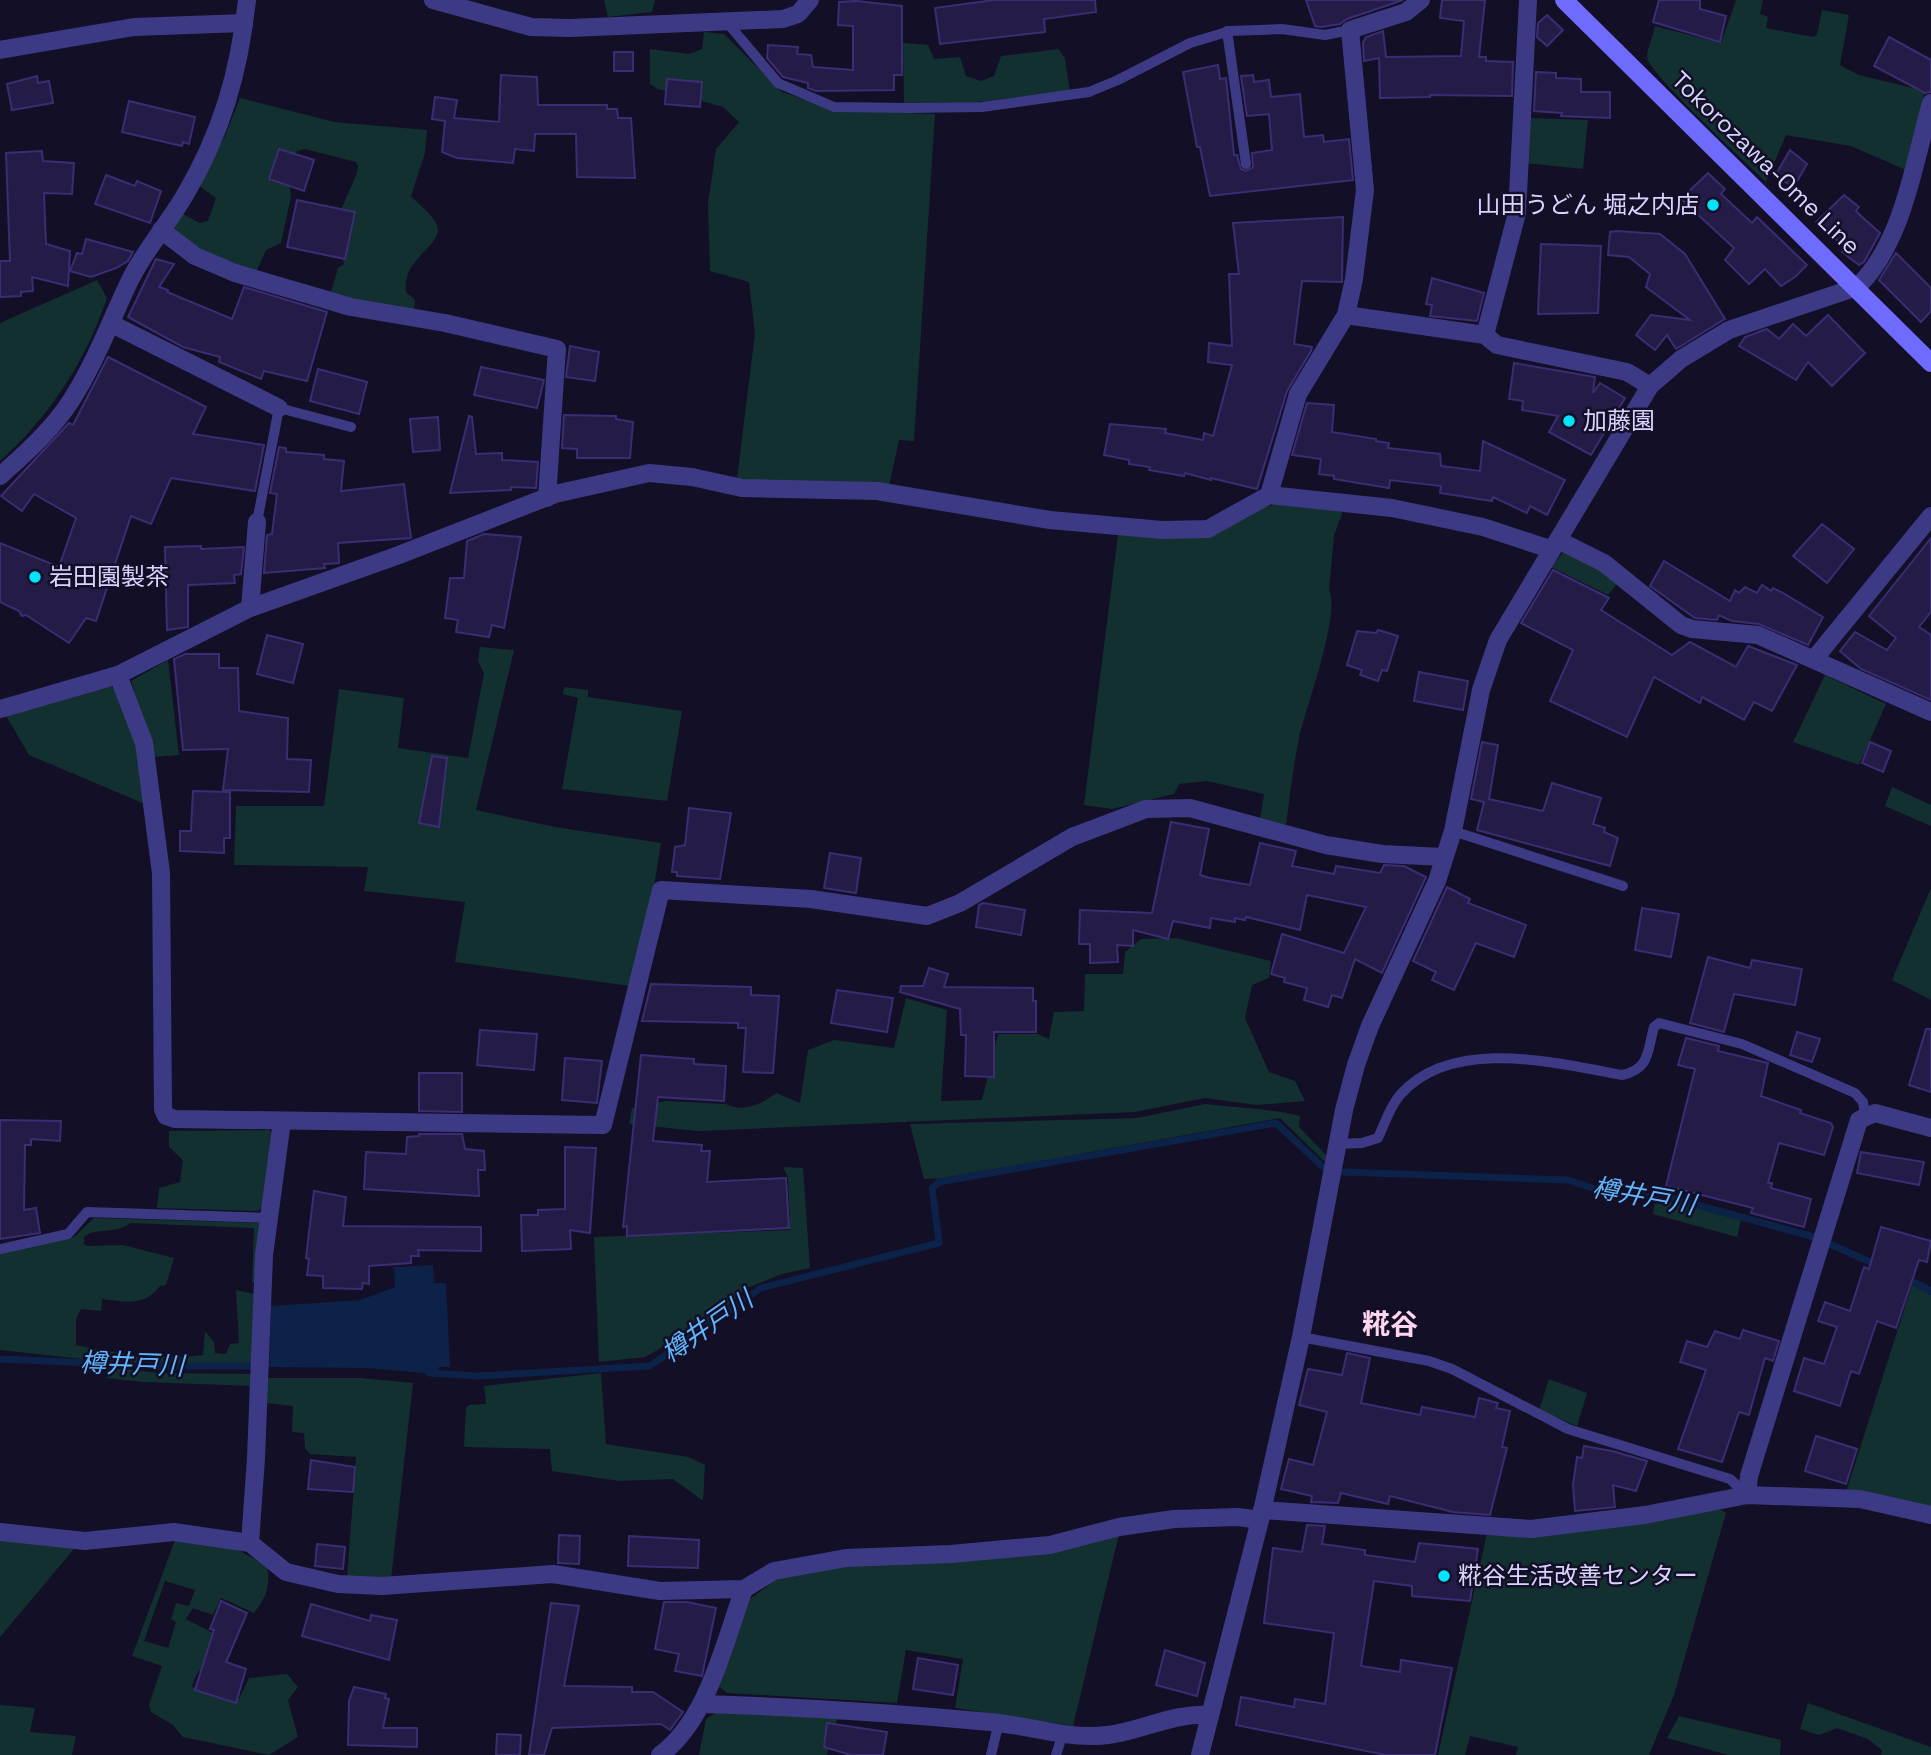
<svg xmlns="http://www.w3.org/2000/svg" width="1931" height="1755" viewBox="0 0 1931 1755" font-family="'Space Grotesk','Noto Sans JP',sans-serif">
<rect width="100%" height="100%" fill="#130f26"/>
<!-- green -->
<g fill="#12302f" fill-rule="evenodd">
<polygon points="604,0 655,0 652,12 608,17"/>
<path d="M1736,0H1763L1760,14L1768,17L1766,28L1813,37L1817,35L1822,10L1849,15L1840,65L1859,75L1925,91L1906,170L1851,146L1786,135L1766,182C1749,165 1647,72 1647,57C1647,48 1654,35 1655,26L1721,43Z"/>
<polygon points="704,32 724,34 782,92 839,111 935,114 914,441 899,440 889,486 867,482 808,484 737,479 755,333 749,282 710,271 708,203 716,149 739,122 723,107 658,89 650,84 650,49 689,54 702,49"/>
<polygon points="903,43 928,45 934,59 960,57 966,76 981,81 994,76 1001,56 1059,49 1065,59 1070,91 976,102 904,103"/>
<path d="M240,98L334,122L427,130L425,153L411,196C418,204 433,215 437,225C445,246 401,257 406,292L415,300L414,311L330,295L338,268L344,264C340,248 337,224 342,208C347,194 355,182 358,167L356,162L305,149L297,151L289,178L291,197L281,243L266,250L255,274L198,251L171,230L183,214L200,223L208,221L216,198L198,185L225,136Z"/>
<polygon points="1528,118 1588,120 1583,169 1525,163"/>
<path d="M97,280L107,298C86,361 49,417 0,461V323Z"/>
<path d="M1280,503L1344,508L1334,536L1329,590C1341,613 1306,708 1299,738C1293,767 1290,796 1286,825L1260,819L1264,794L1207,781L1179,784L1174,794L1112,809L1084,805L1118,535L1157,537Z"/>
<polygon points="1565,550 1619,581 1608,595 1551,567"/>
<polygon points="480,647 514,650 476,810 555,827 661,843 654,886 630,986 455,962 465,902 364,891 368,867 234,865 236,806 324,806 339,689 404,698 398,748 468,758 484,673 478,661"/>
<polygon points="168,660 179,755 154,757 131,681"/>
<polygon points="1825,675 1886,704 1859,765 1793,742"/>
<polygon points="108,685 116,689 137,742 145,804 29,755 5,714"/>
<polygon points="564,687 588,690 588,697 682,711 667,801 562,789 578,698 563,694"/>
<polygon points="1892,787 1931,805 1931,826 1885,806"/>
<polygon points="1931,888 1931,1000 1892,980"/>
<path d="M1176,938L1271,961L1269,978L1252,985L1245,1018L1269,1072L1295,1081L1305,1101L1257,1105L1205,1098L1135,1112L698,1131L629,1124L632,1108L665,1101L726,1104C743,1113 762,1104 776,1093L800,1103L808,1050L834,1040L894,1048L906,998L947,1010L941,1101L982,1100L998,1034H1038L1049,1039L1054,1012L1084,1011L1085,974H1123L1125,952L1141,939Z"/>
<path d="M1205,1104C1237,1108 1268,1108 1300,1116L1299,1127L1327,1156L1326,1163L1280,1118L946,1178L924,1179L910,1124L1137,1118Z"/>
<polygon points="269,1130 276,1138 266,1203 258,1211 157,1208 159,1188 180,1182 183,1160 169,1147 169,1131"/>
<polygon points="783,1167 803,1168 810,1268 782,1274 747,1288 712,1320 645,1357 599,1362 594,1237 790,1230 788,1178"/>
<polygon points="1655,1201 1677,1203 1741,1220 1737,1237 1653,1214"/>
<path d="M94,1218L262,1223L254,1282L252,1283L254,1228L130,1223C113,1236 97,1226 84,1237V1244L87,1246L123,1245L174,1258L166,1285L160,1286C144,1307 126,1302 102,1299L101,1311L81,1309L76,1319V1345C117,1354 161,1360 203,1355L205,1331L214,1342L215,1353L226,1354L230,1344L239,1343L236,1290L255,1294L252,1367L147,1366L0,1350V1252L74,1237Z"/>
<polygon points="1912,1285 1931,1295 1931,1507 1881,1495 1846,1492"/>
<polygon points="105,1367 160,1373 251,1374 252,1386 144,1382 107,1378"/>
<polygon points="601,1373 606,1444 688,1457 705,1465 703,1501 673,1479 619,1481 552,1471 550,1449 464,1447 466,1408 469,1405 486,1404 484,1386"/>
<polygon points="267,1378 361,1378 413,1383 391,1579 347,1578 356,1457 310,1454 305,1448 304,1433 292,1432 293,1406 266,1403"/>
<polygon points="1549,1379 1587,1393 1577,1426 1539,1410"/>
<polygon points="1716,1507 1726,1513 1674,1695 1649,1755 1516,1755 1518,1747 1470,1736 1465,1755 1438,1755 1487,1533"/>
<polygon points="1119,1534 1073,1726 955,1708 963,1659 906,1650 897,1703 727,1693 719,1687 747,1601 779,1578 838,1567 980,1560"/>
<polygon points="0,1538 73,1546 73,1550 0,1637"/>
<path d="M175,1540L233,1547L267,1566C271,1584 266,1599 254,1613L221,1598L213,1615L193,1608L186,1619L221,1637C216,1664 197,1663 192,1687L239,1699L249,1678L287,1674L298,1687L288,1700L298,1737L269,1755L183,1737L173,1725L151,1712L149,1705L162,1666L132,1656ZM165,1581L195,1590L189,1606L176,1603L171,1619L176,1622L168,1648L144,1641Z"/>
<polygon points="1808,1703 1931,1747 1931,1755 1881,1755 1882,1750 1868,1739 1837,1728 1819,1735 1800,1729"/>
<polygon points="0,1705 35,1708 30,1732 76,1736 72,1755 0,1755"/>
<polygon points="717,1712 838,1716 827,1755 699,1755 706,1719"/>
<polygon points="1679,1716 1781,1740 1780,1755 1728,1755 1667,1738"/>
</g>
<!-- water -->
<polygon fill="#0c2248" points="433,1265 434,1283 446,1283 450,1367 439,1367 437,1374 365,1368 269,1367 271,1306 360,1300 395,1287 394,1267"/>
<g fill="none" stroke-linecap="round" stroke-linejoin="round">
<!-- stream -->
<g stroke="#0c2248" stroke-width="7">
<polyline points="1343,1172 1568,1180 1613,1195 1671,1198 1814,1237 1877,1265"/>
<polyline points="1904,1277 1931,1291"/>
<polyline points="0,1359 163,1366 260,1366"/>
<polyline points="429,1373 478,1376 650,1366 761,1288 939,1243 932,1188 939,1182 1276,1123 1323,1167"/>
</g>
</g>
<!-- building -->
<g fill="#241b47" stroke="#3b2d73" stroke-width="2">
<polygon points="994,0 1095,0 1096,12 1044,19 1045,32 940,44 935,8"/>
<polygon points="1306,0 1403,0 1347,19 1340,24 1321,27 1315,26"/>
<polygon points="1442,0 1485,0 1479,57 1486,57 1486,61 1513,62 1512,96 1430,95 1430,97 1380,98 1379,58 1364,61 1363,43 1366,37 1383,31 1386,57 1461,56 1464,21 1440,18"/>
<polygon points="1659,0 1700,0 1700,9 1726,16 1720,42 1653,22"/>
<polygon points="856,1 902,6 902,75 894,75 894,90 816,91 808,88 808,83 783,77 767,58 768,45 798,47 797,54 811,55 813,67 853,70 853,26 838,25 839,2"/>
<polygon points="1547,15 1563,30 1547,46 1537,37 1538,23"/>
<polygon points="1889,37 1931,60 1931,92 1925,93 1874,66"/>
<rect x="614" y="52" width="19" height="19"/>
<polygon points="1218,65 1220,79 1226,78 1234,155 1237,155 1241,169 1246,171 1253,167 1252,153 1272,150 1269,114 1247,116 1241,76 1253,75 1254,82 1269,80 1271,97 1300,94 1304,137 1323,135 1324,142 1349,139 1353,180 1210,196 1200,147 1197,147 1183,72"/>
<polygon points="1536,72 1556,73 1556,78 1581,79 1581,92 1610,92 1610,118 1561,116 1562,113 1534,111"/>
<polygon points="501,75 537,77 538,105 607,105 607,109 617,109 618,118 631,118 635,178 577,177 576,134 535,134 534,151 515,149 513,163 457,158 442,152 445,121 432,119 435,97 457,100 454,118 499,122"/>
<polygon points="37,76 38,83 49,81 53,103 12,110 7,84"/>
<polygon points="667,79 702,82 700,107 665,104"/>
<polygon points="129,101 195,117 189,144 183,142 182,146 122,132"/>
<polygon points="279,149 314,160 304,191 269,179"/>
<polygon points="1790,150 1807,164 1794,187 1775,176"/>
<polygon points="42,151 43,161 74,163 72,194 44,193 46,244 70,251 68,286 32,277 33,291 21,292 21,296 0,297 0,261 10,261 6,153"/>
<polygon points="1708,173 1725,189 1721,194 1752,223 1757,217 1807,265 1795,277 1781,286 1765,269 1749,284 1725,260 1734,248 1681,199"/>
<polygon points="106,175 135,186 137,181 161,191 150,223 95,204"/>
<polygon points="1844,195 1859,207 1856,211 1861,216 1880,233 1864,262 1859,265 1842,252 1846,248 1816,222"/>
<polygon points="297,200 355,212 345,259 287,247"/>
<polygon points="1343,217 1342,282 1302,281 1294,344 1312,347 1311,351 1287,391 1257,489 1211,478 1211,480 1185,473 1184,476 1149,470 1150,467 1129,464 1129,460 1104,455 1110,424 1166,429 1165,433 1203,440 1204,433 1213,436 1232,365 1208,362 1209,343 1232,346 1229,274 1239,274 1233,223"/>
<polygon points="1617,231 1660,234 1685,254 1725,319 1676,349 1667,335 1655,350 1636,335 1651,315 1690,320 1646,287 1650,274 1629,257 1608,255 1610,232"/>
<polygon points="86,239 133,252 128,261 116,268 91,277 70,271 77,253 82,254"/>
<polygon points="1541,244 1601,246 1598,313 1538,314"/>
<polygon points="1896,253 1931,288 1931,311 1921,322 1879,280"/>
<polygon points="156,259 174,264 159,287 168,290 167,292 232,319 244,287 327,312 307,381 264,371 261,379 219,362 220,357 183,347 128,317"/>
<polygon points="1432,278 1484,293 1477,321 1430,316 1432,305 1426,304"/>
<polygon points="1828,315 1865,353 1832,386 1808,362 1796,380 1739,346 1745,337 1767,329 1779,339 1793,324 1806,336"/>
<polygon points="570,346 599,352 595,381 566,377"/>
<polygon points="108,357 206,407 193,434 264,445 255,491 171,478 151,524 131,516 96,621 86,618 69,643 26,615 22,616 19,611 0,602 0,543 59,567 76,518 34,494 22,511 1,496 69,423 73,425"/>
<polygon points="1514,363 1595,377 1593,393 1600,383 1625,398 1591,455 1549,432 1558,416 1522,410 1523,401 1509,399"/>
<polygon points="481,367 544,380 537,408 474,395"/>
<polygon points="318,369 367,382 359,414 310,401"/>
<polygon points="1307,403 1334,405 1332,432 1376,439 1376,441 1389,443 1388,448 1440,454 1441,466 1480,471 1483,441 1565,480 1547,515 1530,506 1527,513 1493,497 1492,501 1440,493 1441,486 1390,480 1389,488 1334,479 1334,476 1319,474 1321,459 1292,455"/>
<polygon points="564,415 616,416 616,419 633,422 630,458 577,458 577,449 562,448"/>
<polygon points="469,416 472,417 476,454 502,453 502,460 538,462 536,488 511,487 511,490 450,493"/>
<polygon points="438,417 440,450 413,452 410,419"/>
<polygon points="279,447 286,448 286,452 324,455 324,459 344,461 341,491 404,484 411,538 338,543 339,563 324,564 325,568 264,573 267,535 272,534 277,494 270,493"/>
<polygon points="1822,524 1854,549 1827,583 1793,556"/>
<polygon points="484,534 521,537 505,623 504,628 492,625 489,637 456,632 458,620 445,618 450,578 464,578 467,541"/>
<polygon points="1931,538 1931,612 1919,627 1931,635 1931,700 1861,669 1840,651 1855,632 1887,650 1896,638 1869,616"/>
<polygon points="201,546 201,549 244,547 241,574 234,575 235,583 188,585 188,627 167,630 165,547"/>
<polygon points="1664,561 1730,601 1735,590 1739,593 1745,587 1757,593 1762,585 1771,591 1773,588 1781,592 1823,617 1808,645 1759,624 1732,621 1719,615 1717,620 1695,618 1650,586"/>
<polygon points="1553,570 1609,598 1601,610 1672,655 1690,642 1736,667 1748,646 1797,665 1772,711 1754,702 1744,720 1702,697 1700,703 1654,677 1627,737 1550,701 1573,650 1521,623"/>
<polygon points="1378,630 1398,636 1387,671 1382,670 1378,681 1360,675 1362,670 1347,665 1357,631 1376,633"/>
<polygon points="267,635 303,644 293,683 257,674"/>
<polygon points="185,654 219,654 219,668 238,668 239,711 288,718 287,759 311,760 309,792 223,790 228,749 183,750 174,659"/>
<polygon points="1419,672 1468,681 1463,710 1414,701"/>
<polygon points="1482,742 1498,745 1489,799 1543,811 1552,783 1601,798 1593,824 1605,828 1604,832 1618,838 1610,866 1477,830 1484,802 1471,799"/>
<polygon points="1870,742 1891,751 1883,772 1862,763"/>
<polygon points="432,756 447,758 439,827 419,823"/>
<polygon points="193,791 230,792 230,838 224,838 224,853 180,851 180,831 191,831"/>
<polygon points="689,808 731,813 720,879 677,876 677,872 672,872 675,847 685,845"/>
<polygon points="1171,822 1209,829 1200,875 1210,878 1250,885 1260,843 1296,851 1292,866 1334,874 1336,866 1380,873 1384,865 1404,866 1426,877 1382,973 1355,959 1342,998 1332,995 1328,1007 1304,1000 1307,988 1284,982 1285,978 1271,974 1282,934 1344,953 1366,907 1307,895 1300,930 1246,917 1245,920 1235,918 1235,922 1211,918 1210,928 1173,921 1168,939 1133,930 1133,946 1117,945 1118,962 1090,963 1090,944 1079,944 1080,910 1152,913"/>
<polygon points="830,853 861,858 856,893 824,888"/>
<polygon points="1447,887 1470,899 1468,903 1526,925 1514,957 1476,943 1454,990 1432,980 1436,972 1413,961"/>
<polygon points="983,903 1025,910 1021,935 976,927 979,905"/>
<polygon points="1642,908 1679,914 1671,957 1635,950"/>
<polygon points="1708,957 1750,968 1752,960 1802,969 1795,1005 1734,994 1724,1032 1690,1023"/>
<polygon points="929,968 948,974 944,987 1033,988 1033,1001 1036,1001 1036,1032 994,1032 994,1077 965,1076 966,1035 961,1035 960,1009 900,992 901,986 923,986"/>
<polygon points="651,984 751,987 751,995 779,996 773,1073 743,1072 746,1028 738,1028 738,1023 642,1021"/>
<polygon points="837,990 893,998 887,1032 831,1023"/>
<polygon points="1926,1029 1931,1029 1931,1092 1909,1085"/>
<polygon points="480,1030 537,1034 534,1070 477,1065"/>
<polygon points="1797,1032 1820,1039 1812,1062 1790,1055"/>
<polygon points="1686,1038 1719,1046 1718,1051 1768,1063 1761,1096 1801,1110 1800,1113 1831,1123 1833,1127 1824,1155 1779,1143 1768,1183 1772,1183 1771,1188 1811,1199 1804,1227 1751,1213 1753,1208 1666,1186 1695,1069 1678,1065"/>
<polygon points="641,1055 694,1059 694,1064 726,1066 724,1101 658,1097 653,1141 702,1145 701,1151 710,1151 707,1182 786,1178 789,1228 627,1236 627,1226 623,1227"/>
<polygon points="565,1058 602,1061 597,1103 562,1100"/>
<polygon points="419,1073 462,1073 462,1112 419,1111"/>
<polygon points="0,1120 61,1121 60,1141 31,1139 31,1145 25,1145 24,1210 36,1208 40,1233 0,1239"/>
<polygon points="419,1134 462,1134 465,1149 484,1151 485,1170 478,1170 479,1196 364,1189 366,1152 406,1154 407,1137 419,1136"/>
<polygon points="565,1147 596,1148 590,1233 570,1230 571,1249 522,1251 521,1215 538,1215 538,1210 565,1209"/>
<polygon points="1861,1152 1924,1162 1919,1185 1857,1173"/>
<polygon points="314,1191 346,1197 343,1226 481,1227 481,1251 418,1250 419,1256 411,1256 411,1263 369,1266 369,1284 363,1283 362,1289 323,1288 323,1276 307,1275 309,1259 306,1258"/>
<polygon points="1881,1227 1931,1241 1927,1262 1919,1260 1896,1328 1877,1321 1859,1374 1851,1371 1840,1406 1794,1391 1804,1358 1824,1364 1837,1327 1818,1321 1825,1302 1850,1311 1864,1267 1869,1269"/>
<polygon points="1743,1330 1779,1341 1773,1361 1765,1358 1749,1415 1739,1412 1722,1462 1678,1449 1706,1370 1680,1362 1687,1341 1707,1347 1715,1331 1740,1339"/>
<polygon points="1347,1353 1370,1358 1361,1403 1420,1415 1422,1407 1475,1417 1479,1398 1498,1403 1496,1408 1510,1411 1502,1447 1507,1448 1490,1515 1453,1512 1390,1496 1388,1504 1341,1493 1338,1503 1311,1502 1312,1496 1281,1489 1289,1459 1313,1465 1327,1412 1299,1405 1308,1369 1342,1375"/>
<polygon points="1816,1436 1857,1449 1846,1484 1805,1471"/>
<polygon points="1584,1446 1612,1451 1647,1461 1636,1491 1613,1485 1615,1507 1575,1511 1573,1485 1577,1457 1582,1458"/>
<polygon points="311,1460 355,1467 353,1492 308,1489"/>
<polygon points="1307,1525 1325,1526 1322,1544 1365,1550 1365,1555 1415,1562 1419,1543 1478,1549 1470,1601 1412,1596 1412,1586 1374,1581 1361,1666 1400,1672 1401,1660 1452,1668 1435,1755 1386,1755 1236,1725 1241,1697 1294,1707 1295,1699 1325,1704 1334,1633 1264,1623 1273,1548 1302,1552"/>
<polygon points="559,1535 580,1536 579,1564 558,1563"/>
<polygon points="629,1536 699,1540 698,1568 628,1566"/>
<polygon points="317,1544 345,1547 343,1569 315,1566"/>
<polygon points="221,1601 247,1613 226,1662 246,1669 236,1703 195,1690 214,1630 210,1629"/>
<polygon points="664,1602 687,1602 716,1608 702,1676 675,1671 679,1654 655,1649"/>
<polygon points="551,1603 579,1606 564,1686 632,1687 632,1692 653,1692 683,1712 670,1730 661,1724 552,1728 544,1755 529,1755"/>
<polygon points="311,1604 370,1621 371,1615 397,1620 389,1660 302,1636"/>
<polygon points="1165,1650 1205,1663 1197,1696 1156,1685"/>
<polygon points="918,1658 958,1665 953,1695 913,1689"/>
<polygon points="354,1687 386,1694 385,1698 389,1699 383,1728 417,1728 417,1747 348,1745 349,1701"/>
<polygon points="827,1723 887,1732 883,1755 851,1755 824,1747"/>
<polygon points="497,1734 521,1735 520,1755 496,1755"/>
</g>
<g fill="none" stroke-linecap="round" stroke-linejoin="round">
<!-- lane -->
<g stroke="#3d3a85" stroke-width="10">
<polyline points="725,20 778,83 834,107 908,108 982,107 1089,92 1118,80 1190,43 1230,31 1282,29 1325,35 1350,30"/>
<polyline points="1227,31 1246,164"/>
<polyline points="257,522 279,408 351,427"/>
<polyline points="1453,831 1623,886"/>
<path d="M1337,1144L1362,1143L1378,1138C1385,1123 1389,1108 1400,1095C1452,1036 1556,1063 1622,1075C1650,1069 1647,1052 1654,1027L1659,1023L1742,1044L1855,1093L1863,1102L1865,1115"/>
<polyline points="0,1249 68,1234 87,1212 271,1218"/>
<polyline points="1301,1337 1429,1361 1452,1369 1568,1429 1730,1479 1747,1495"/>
<polyline points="991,1755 999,1722"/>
<polyline points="1056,1755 1063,1733"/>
</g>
<!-- street -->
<g stroke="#3d3a85" stroke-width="18">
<polyline points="433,0 531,27 570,28 783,19 798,14 810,0"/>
<polyline points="0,50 134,27 244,23"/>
<polyline points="161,230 195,256 235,273 351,307 445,323 557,349 547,498"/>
<polyline points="1346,315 1485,335 1497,345 1627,372 1650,386"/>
<polyline points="112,324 279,408"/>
<polyline points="1485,335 1517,213 1528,0"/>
<path d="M0,476C26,453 54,428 72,399C96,361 111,320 130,280C145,250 168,224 185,195C222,132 239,73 247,0"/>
<polyline points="1269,495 1298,394 1346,315 1354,279 1365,190 1350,30 1406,12 1421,0"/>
<polyline points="1558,540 1604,563 1681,625 1692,629 1758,635 1931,712"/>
<polyline points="250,608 257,522"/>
<polyline points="1815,658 1931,516"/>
<polyline points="118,675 144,743 161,873 163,1109 166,1116 175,1119 603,1125 661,890 811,899 927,916 960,903 1072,837 1146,809 1190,808 1326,845 1382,854 1444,857"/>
<polyline points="0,709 118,675 250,608 399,555 555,494 649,473 692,477 742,488 877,491 1050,520 1162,530 1208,529 1269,495 1392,508 1483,527 1550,549"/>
<polyline points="1747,1495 1749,1476 1859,1120 1875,1113 1931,1128"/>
<polyline points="1262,1510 1531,1529 1645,1515 1747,1495 1860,1499 1931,1515"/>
<polyline points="0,1532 85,1541 174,1532 250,1543 286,1572 338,1584 382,1586 553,1574 660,1591 744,1589 774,1571 846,1558 951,1554 1050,1545 1119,1527 1174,1519 1238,1517 1260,1520"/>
<polyline points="250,1543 256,1458 264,1255 282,1121"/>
<path d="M702,1704C798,1707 894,1713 990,1722C1025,1725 1060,1737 1095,1736C1135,1735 1170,1712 1210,1715"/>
<path d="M660,1755C708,1720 724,1643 744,1589"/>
<path d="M1200,1755L1260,1520L1301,1337L1344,1110L1356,1065L1370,1026L1437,881L1453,831L1481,690L1498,640L1650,386L1681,359L1729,330L1857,287C1903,244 1914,162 1931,103"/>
</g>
<!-- secondary -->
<polyline stroke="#6f6bff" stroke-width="18" points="1564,0 1931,363"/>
</g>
<!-- markers -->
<g fill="#00e5ff" stroke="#130f26" stroke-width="2.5">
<circle cx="1713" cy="205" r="7"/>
<circle cx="1569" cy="421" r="7"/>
<circle cx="35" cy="577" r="7"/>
<circle cx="1444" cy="1576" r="7"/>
</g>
<g text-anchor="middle" stroke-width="5" stroke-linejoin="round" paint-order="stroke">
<!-- street labels -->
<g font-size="24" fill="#d9d4ff" stroke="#130f26">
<text transform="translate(1766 163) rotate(44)" y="8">Tokorozawa-Ome Line</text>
</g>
<!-- poi labels -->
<g font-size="24" fill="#d9d4ff" stroke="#130f26" text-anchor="start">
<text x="1699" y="213" text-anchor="end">山田うどん 堀之内店</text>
<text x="1583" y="429">加藤園</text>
<text x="49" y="585">岩田園製茶</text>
<text x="1458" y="1584">糀谷生活改善センター</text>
</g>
<!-- water labels -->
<g font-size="26" font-style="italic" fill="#62b6ff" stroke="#130f26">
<text transform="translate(1644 1196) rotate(10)" y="9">樽井戸川</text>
<text transform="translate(707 1326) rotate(-35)" y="9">樽井戸川</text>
<text transform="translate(132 1364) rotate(2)" y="9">樽井戸川</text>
</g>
<!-- quarter labels -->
<g font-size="28" font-weight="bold" fill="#ffd6f0" stroke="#130f26">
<text x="1390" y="1334">糀谷</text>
</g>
</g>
</svg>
